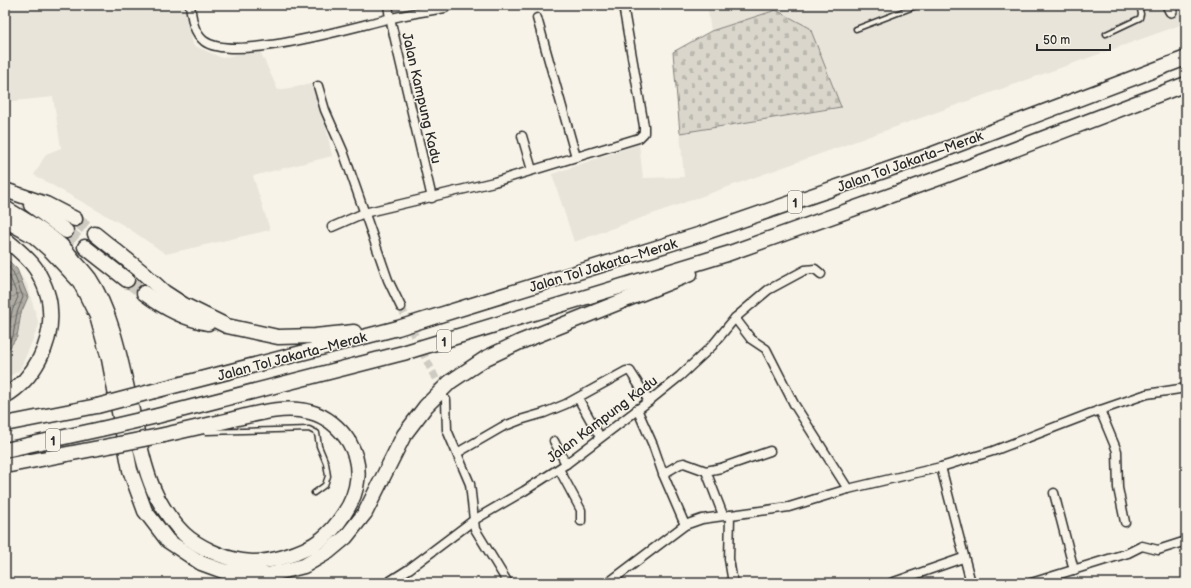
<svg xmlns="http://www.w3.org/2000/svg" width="1191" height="588" viewBox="0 0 1191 588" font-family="'Balsamiq Sans',sans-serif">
<defs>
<pattern id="cemetery-stones" width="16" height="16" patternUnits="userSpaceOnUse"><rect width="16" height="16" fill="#dad6cc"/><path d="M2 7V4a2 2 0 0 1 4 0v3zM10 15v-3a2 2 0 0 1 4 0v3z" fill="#bbb8af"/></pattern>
<pattern id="water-waves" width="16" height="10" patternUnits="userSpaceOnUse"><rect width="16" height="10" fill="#afaca4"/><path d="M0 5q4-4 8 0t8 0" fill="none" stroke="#8f8c86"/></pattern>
</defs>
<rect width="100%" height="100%" fill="#f7f3e8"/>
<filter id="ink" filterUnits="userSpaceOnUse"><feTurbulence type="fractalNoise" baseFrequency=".025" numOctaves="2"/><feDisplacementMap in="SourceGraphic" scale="8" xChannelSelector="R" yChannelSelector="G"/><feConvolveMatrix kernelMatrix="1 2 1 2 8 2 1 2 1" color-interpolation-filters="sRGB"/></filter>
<g filter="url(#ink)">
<!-- built -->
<g fill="#e8e4da">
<polygon points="5,5 186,5 193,45 222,58 259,49 278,90 317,83 332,156 253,176 270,230 166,254 125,226 34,175 46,154 61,148 53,97 5,102"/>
<polygon points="707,5 1186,5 1186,23 574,242 552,174 639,144 643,178 684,177 680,133 841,107 776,10 711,31"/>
<polygon points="5,255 27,284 39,325 20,370 5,379"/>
</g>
<!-- cemetery -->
<polygon fill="url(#cemetery-stones)" stroke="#82807c" points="776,10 810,28 841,107 680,133 673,52 711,31"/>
<!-- water -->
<polygon fill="url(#water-waves)" stroke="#7a7874" points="5,257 17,269 28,297 21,313 17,337 5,354"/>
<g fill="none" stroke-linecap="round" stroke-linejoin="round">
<!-- shore -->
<g stroke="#605f5b" stroke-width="1">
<polyline points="5,263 13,272 23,297 17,313 13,336 5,347"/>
<polyline points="5,270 9,275 18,297 12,311 8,334 5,339"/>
</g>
<!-- street-tunnel -->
<polyline stroke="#cecbc2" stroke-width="8" stroke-dasharray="8 4" stroke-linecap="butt" points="401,307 443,394"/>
<!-- highway-tunnel -->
<g stroke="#cecbc2" stroke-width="14" stroke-dasharray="14 7" stroke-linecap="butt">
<polyline points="75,219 95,234"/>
<polyline points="66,231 85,247"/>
<polyline points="127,280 144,293"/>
</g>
<!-- lane casing -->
<g stroke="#2b2b2b" stroke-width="7">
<g id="lane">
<polyline points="856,29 919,5"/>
<polyline points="1106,34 1140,18 1141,14 1139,5"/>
<polyline points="206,432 309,429 317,433 319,446 326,463 328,476 325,485 314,493"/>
</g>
</g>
<!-- street casing -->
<g stroke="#2b2b2b" stroke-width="11">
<g id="street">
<path d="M190,5C192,18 193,32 204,41C233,63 352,27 388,19C407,14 426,11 445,8L448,5"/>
<polyline points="388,5 390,18 432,198"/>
<polyline points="537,18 576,157"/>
<polyline points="318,86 325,110 343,151 388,280 401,307"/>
<polyline points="522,136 532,170"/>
<polyline points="332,227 364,213 494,182 639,138 644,133 644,126 623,5"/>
<polyline points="735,318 751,339 766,349 794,404 848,489"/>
<polyline points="578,398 600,437"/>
<polyline points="446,400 447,430 470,484 475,529 508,583"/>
<polyline points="637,409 653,445 663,474 685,525"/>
<polyline points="1100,410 1117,451 1118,488 1125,522"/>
<polyline points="554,441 566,464"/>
<polyline points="457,453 502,427 520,420 544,413 566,404 626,371 630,371 649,401"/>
<polyline points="941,467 971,583"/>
<polyline points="559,469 581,510 581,521"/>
<polyline points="706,471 723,515"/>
<polyline points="663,474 680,464 684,463 706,471 721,468 770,451"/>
<polyline points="1054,493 1074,570"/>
<polyline points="730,515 729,559 733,583"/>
<polyline points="387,583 409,569 474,520 524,491 566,464 649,401 680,376 712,346 735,318 768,290 805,270 815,269 821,274"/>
<polyline points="608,583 685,525 702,519 789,507 848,489 941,467 993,451 1089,414 1147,394 1186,388"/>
<polyline points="891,583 963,558"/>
<polyline points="1031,583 1128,553 1142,546 1158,550 1186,541"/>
</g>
</g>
<!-- secondary casing -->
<g stroke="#2b2b2b" stroke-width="14">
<polyline id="secondary" points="1168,5 1171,11"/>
</g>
<!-- highway casing -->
<g stroke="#2b2b2b" stroke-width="17">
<g id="highway">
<polyline points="5,190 46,204 75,219"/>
<polyline points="31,205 66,231"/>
<path d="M5,208C23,219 42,229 58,243C65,248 70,256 75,262C80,267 85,273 89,278C115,317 123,375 134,419C140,445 145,473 157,497C164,510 173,523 184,534C198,547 223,558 242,561C265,565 303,554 322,539C331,532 338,523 344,514C359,492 363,466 349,442C340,428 326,416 310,412C284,405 255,414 230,420C208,425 186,430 164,435"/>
<polyline points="5,220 34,236 51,251 80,282 97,316 109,359 130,470 145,511 168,541 201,563 223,571 247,574 268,575 304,566 328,552 346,537 365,513 404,435 426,406 450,382 486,358 520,342 690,274"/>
<polyline points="95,234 141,271 164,292 184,305 227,326 278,337 315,336 354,332"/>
<path d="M5,239C16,248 28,257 36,269C43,281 50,295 50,310C53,343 34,379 5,396"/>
<polyline points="85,247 127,280"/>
<path d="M144,293C164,308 184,319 208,323"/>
<polyline points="154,391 398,328 698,235 933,154 1186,58"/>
<polyline points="157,416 403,353 727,254 942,177 1186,84"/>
<polyline points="5,424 97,406"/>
<polyline points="5,450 101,429"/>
<polyline points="5,466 109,446"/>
</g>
</g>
<!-- lane -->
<use href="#lane" stroke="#f7f3e8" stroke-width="4"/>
<!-- street -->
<use href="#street" stroke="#f7f3e8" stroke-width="8"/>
<!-- secondary -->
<use href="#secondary" stroke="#f7f3e8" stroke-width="11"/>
<!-- highway -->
<use href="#highway" stroke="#f7f3e8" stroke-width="14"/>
<!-- highway-bridge casing -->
<g stroke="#2b2b2b" stroke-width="17" stroke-linecap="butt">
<g id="highway-bridge">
<polyline points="97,406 154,391"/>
<polyline points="101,429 157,416"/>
<polyline points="109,446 164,435"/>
</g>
</g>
<!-- highway-bridge -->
<use href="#highway-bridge" stroke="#f7f3e8" stroke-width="14"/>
</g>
</g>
<g text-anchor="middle" stroke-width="3" stroke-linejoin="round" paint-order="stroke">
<!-- shield labels -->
<g fill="#f7f3e8" stroke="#686764" stroke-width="1">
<rect x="788" y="191" width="14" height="22" rx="3"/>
<rect x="437" y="330" width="14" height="22" rx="3"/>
<rect x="46" y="429" width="14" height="22" rx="3"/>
</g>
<g font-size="13" font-weight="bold" fill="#2b2b2b">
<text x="795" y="207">1</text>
<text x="444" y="346">1</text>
<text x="53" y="445">1</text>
</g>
<!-- street labels -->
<g font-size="14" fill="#2b2b2b" stroke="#f7f3e8">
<text transform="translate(422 98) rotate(77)" y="5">Jalan Kampung Kadu</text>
<text transform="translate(910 161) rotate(-20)" y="5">Jalan Tol Jakarta–Merak</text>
<text transform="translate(603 265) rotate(-17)" y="5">Jalan Tol Jakarta–Merak</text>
<text transform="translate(292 356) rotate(-15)" y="5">Jalan Tol Jakarta–Merak</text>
<text transform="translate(602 419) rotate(-37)" y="5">Jalan Kampung Kadu</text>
</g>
</g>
<!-- margin -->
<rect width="1191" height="588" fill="none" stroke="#f7f3e8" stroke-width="20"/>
<rect x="10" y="10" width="1171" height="568" fill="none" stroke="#2b2b2b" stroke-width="1.5" filter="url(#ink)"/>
<!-- scale -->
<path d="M1037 44v6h73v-6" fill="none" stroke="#2b2b2b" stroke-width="2"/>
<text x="1043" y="44" font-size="12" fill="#2b2b2b" stroke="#f7f3e8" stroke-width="3" paint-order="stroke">50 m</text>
</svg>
